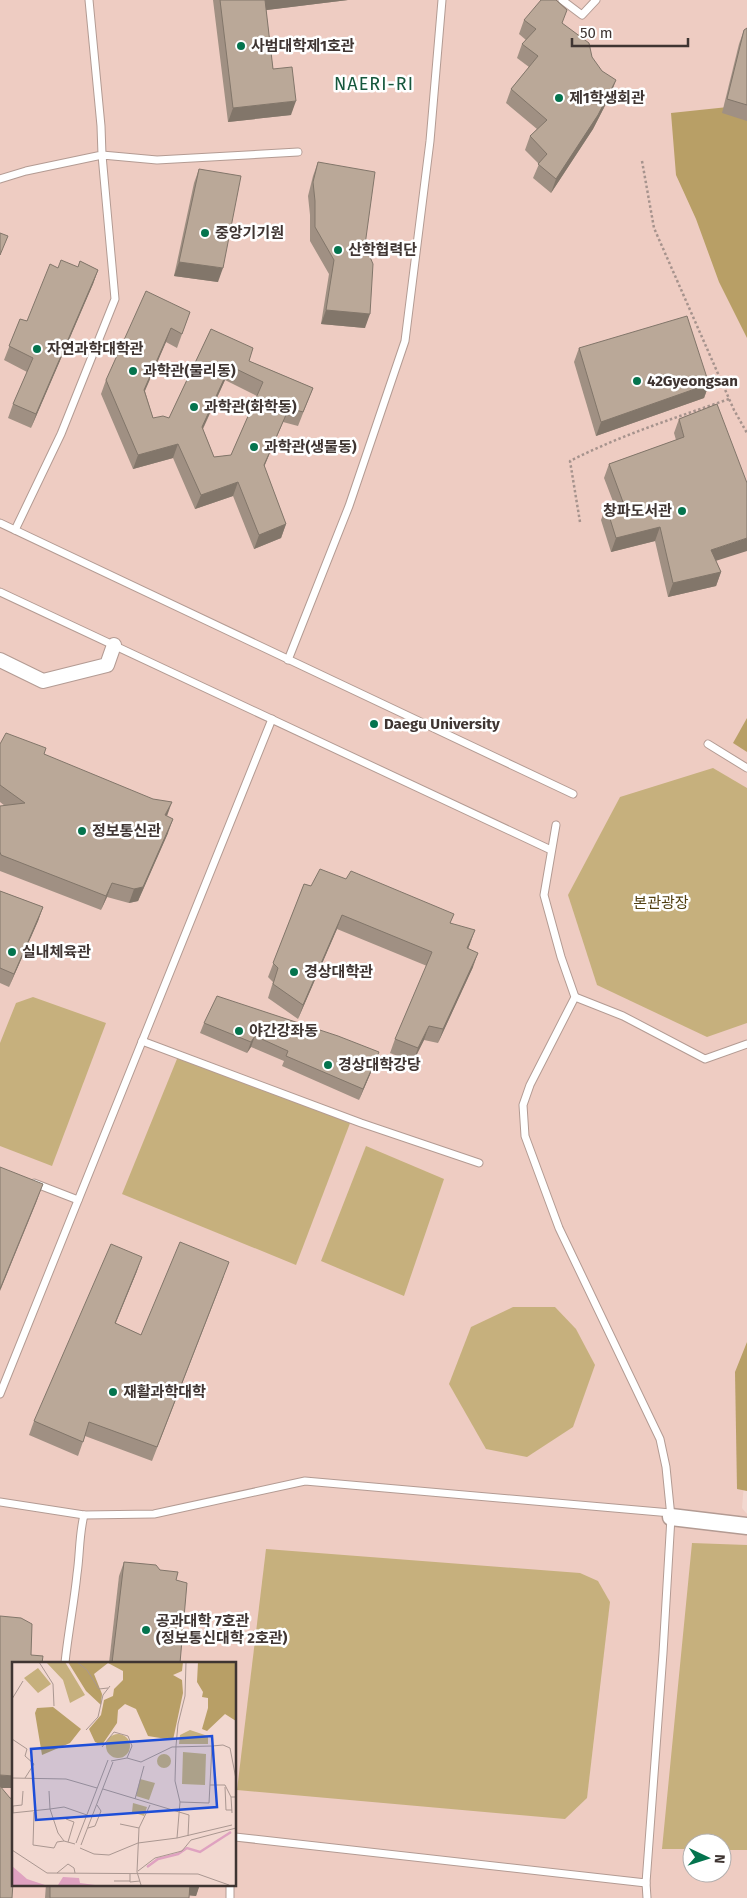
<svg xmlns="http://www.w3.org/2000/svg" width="747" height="1898" viewBox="0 0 747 1898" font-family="'Fira Sans','Noto Sans KR',sans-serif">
<rect width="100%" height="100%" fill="#f2d8d0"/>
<!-- built -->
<path fill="#eeccc2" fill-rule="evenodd" d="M0,0H747V1448L742,1508L747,1514V1898H0ZM14,1663H235V1884H14ZM692,1843H722V1873H692Z"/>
<!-- green -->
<g fill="#c6b07d">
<polygon points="713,768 747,788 747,1023 707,1037 597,985 568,895 620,797"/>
<polygon points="33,997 106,1023 52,1166 0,1146 0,1043 16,1003"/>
<polygon points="179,1054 352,1118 296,1265 122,1194"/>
<polygon points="366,1146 444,1179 404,1296 321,1261"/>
<polygon points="513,1307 555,1307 576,1329 595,1365 573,1427 527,1457 486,1449 449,1384 471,1327"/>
<polygon points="692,1543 747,1545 747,1850 722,1850 722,1843 692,1843 692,1849 662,1849"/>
<polygon points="266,1549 580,1573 598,1581 610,1602 587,1798 565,1819 237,1790"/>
</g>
<!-- forest -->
<g fill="#b89f66">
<polygon points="747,105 747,338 719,282 696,219 676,175 671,113"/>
<polygon points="747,718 747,752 733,743"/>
<polygon points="747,1342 747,1491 737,1489 735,1372"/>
</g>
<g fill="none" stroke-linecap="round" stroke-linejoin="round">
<!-- service casing -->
<g stroke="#b39b93" stroke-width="9">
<g id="service">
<polyline points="562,0 582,15 596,0"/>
<polyline points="0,179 26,171 102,155 101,126 89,0"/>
<polyline points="0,523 573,794"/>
<polyline points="15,530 61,434 115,299 102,155 157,160 298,152"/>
<polyline points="0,592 551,850"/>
<polyline points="288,660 349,506 405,341 430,141 442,0"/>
<polyline points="708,744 747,768"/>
<polyline points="575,997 623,1016 705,1059 747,1044"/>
<polyline points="142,1041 361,1123 479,1163"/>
<polyline points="34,1183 78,1200"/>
<polyline points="0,1394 272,719"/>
<polyline points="0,1502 84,1515 154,1514 305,1481 671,1513"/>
<path d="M65,1663C68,1633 74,1604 77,1574C80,1554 79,1535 84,1515"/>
<polyline points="235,1837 646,1883 663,1653 671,1517 666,1467 660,1439 559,1228 525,1136 523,1105 530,1085 575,997 561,957 544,895 556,825"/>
<polyline points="646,1883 647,1898"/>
<polyline points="230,1898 230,1884"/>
</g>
</g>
<!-- minor casing -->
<g stroke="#b39b93" stroke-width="16">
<polyline id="minor" points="0,660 43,681 107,665 114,645"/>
</g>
<!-- tertiary casing -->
<g stroke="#b39b93" stroke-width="19">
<polyline id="tertiary" points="671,1517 747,1526"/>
</g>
<!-- path -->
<g stroke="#a6938d" stroke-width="2.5" stroke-dasharray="2.5 2.5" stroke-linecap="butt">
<polyline points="642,161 654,228 734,410 747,433"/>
<path d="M580,522L570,461C621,435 675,418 729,399"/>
</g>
<!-- service -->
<use href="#service" stroke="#fff" stroke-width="7"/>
<!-- minor -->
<use href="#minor" stroke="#fff" stroke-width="14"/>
<!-- tertiary -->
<use href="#tertiary" stroke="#fff" stroke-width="16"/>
</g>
<!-- wall -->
<g fill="#a09083" fill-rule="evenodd">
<polygon points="213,0 348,0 266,10 273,69 291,115 228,122"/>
<polygon points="524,20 562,23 592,57 611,94 593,129 551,193 533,178 539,164 525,150 530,136 537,129 506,103 511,89 529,67 517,58 522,44 526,40 519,34"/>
<polygon points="747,28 747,121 722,113 739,44 744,30"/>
<polygon points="318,162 365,245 365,328 321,324 329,274 310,241 310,215 308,196 313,176"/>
<polygon points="199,169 218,282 174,276 194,183"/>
<polygon points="80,261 98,270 93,284 31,428 8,418 13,404 27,372 4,360 20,319 27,321 58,268 78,267"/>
<path d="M190,312L177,348L166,342L145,391L153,418H169L211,329L249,361L313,388L298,426L283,422L264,466L286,524L281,538L254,549L233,496L195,509L173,458L133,469L101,394L106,380ZM225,380L257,396L231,455L214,457L203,429Z"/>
<polygon points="579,348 709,384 704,398 596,436 574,362"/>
<polygon points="717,404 716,561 721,572 716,586 668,597 655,541 611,552 601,520 606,506 614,504 604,478 609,464 676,440 674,433 679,419"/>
<polygon points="0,744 44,754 167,816 168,833 138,901 129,903 107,897 101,910 0,871 0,806 5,806 0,802"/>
<polygon points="304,884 451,923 470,944 468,949 473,967 438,1043 424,1040 413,1062 390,1053 395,1039 427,966 337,929 298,1019 268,998 273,982 268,977"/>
<polygon points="0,891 43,907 38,921 9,987 0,983"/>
<polygon points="204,1023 375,1063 359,1100 282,1066 284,1061 251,1047 247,1053 200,1033"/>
<polygon points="137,1271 115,1323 141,1335 224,1276 152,1461 85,1436 78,1456 29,1435 34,1421"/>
<polygon points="124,1562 160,1570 176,1580 180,1663 109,1663 119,1576"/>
<polygon points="46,1884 200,1884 196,1896 189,1895 189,1898 45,1898"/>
</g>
<!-- shaded-wall -->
<g fill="#82766a">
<polygon points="263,0 348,0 259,11"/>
<polygon points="616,80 611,94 593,129 551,193 556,179"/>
<polygon points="296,101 291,115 228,122 233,108"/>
<polygon points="179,262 223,268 218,282 174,276"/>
<polygon points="98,270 93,284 31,428 36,414"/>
<polygon points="326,310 370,314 365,328 321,324"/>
<polygon points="171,328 166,342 139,404 144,390"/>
<polygon points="230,366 225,380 197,441 202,427"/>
<polygon points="709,384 704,398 596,436 601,422"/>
<polygon points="289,408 283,422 259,479 264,465"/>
<polygon points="178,444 173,458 133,469 138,455"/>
<polygon points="238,482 233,496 195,509 201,495"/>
<polygon points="286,524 281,538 254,549 259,535"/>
<polygon points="660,527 655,541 611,552 616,538"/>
<polygon points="747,538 747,551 706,564 711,550"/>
<polygon points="721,572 716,586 668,597 673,583"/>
<polygon points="172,802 167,816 165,815"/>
<polygon points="173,819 168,833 138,901 129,903 134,889"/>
<polygon points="112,883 107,897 101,910 106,896"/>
<polygon points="43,907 38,921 9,987 14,974"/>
<polygon points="342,915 337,929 298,1019 303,1005"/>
<polygon points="475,930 470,944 462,962 467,948"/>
<polygon points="478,953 473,967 438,1043 443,1029"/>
<polygon points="429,1026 424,1040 413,1062 418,1048"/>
<polygon points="255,1036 251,1047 247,1053 251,1042"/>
<polygon points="379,1052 375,1063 359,1100 363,1089"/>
<polygon points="43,1184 36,1203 0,1291 0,1289"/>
<polygon points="142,1257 137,1271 110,1337 115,1323"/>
<polygon points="0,1775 14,1776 14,1788 0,1788"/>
<polygon points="189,1884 200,1884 196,1896 185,1895"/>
</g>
<!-- building -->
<g fill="#baa898" stroke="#82766a" fill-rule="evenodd">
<polygon points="220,0 265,0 273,69 292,67 296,101 233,108"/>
<polygon points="541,0 556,0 567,10 562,23 589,43 592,57 602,71 616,80 598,115 556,179 538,164 547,154 530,136 547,120 511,89 538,56 522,44 536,29 524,20"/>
<polygon points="747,28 747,105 727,99 744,30"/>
<polygon points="318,162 375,172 365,245 373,264 370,314 326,310 334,260 315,227 315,201 313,182"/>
<polygon points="199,169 241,176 223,268 179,262"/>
<polygon points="0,233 8,236 0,255"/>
<polygon points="61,260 78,267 80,261 98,270 36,414 13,404 33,358 9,346 20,319 27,321 50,264 58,268"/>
<path d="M146,291L190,312L182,334L171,328L144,390L153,418L163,416L169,418L211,329L253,348L249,361L313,388L303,412L289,408L264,465L286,524L259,535L238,482L201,495L178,444L138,455L106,380ZM230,366L263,382L231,455L214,457L202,427Z"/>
<polygon points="687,316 709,384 601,422 579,348"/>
<polygon points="717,404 747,483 747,538 711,550 721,572 673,583 660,527 616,538 606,506 623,502 609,464 684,437 679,419"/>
<polygon points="6,733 46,748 44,754 153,799 172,802 165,815 173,819 143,887 134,889 112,883 106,896 1,855 0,852 0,806 25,803 0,785 0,744"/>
<polygon points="320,869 346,879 351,871 454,914 450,923 475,930 467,948 478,953 443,1029 429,1026 418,1048 395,1039 432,952 342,915 303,1005 273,984 278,968 273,963 304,884 311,886"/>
<polygon points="0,891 43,907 14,974 0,968"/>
<polygon points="217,996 338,1036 379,1052 363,1089 286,1056 288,1051 255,1036 251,1042 204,1023"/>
<polygon points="0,1167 43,1184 0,1289"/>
<polygon points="180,1242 229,1262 157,1447 89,1422 83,1442 34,1421 111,1244 142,1257 115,1323 141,1335"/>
<polygon points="124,1562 156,1565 160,1570 178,1572 176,1580 187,1583 180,1663 112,1663"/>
<polygon points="0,1616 21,1618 32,1624 31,1655 43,1656 42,1663 14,1663 14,1776 0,1775"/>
<polygon points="0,1786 10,1798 14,1800 14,1867 12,1898 0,1898"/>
<polygon points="50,1884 190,1884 189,1898 50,1898"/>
</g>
<!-- markers -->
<g fill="#04744e" stroke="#fff" stroke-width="2">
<circle cx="241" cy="46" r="5"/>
<circle cx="559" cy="98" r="5"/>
<circle cx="205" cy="233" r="5"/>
<circle cx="338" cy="250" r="5"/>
<circle cx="37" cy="349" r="5"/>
<circle cx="133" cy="371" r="5"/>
<circle cx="637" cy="381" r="5"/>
<circle cx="194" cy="407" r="5"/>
<circle cx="254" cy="447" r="5"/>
<circle cx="682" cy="511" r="5"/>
<circle cx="374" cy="724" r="5"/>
<circle cx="82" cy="831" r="5"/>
<circle cx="12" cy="952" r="5"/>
<circle cx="294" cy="972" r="5"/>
<circle cx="239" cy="1031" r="5"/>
<circle cx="328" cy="1065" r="5"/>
<circle cx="113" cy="1392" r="5"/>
<circle cx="146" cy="1630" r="5"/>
</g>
<g text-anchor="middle" stroke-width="5" stroke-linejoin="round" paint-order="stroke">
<!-- poi labels -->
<g font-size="15" font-weight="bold" fill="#3f3532" stroke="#fff" text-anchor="start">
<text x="251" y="51">사범대학제1호관</text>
<text x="569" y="103">제1학생회관</text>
<text x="215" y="238">중앙기기원</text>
<text x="348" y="255">산학협력단</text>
<text x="47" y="354">자연과학대학관</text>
<text x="143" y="376">과학관(물리동)</text>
<text x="647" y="386">42Gyeongsan</text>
<text x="204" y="412">과학관(화학동)</text>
<text x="264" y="452">과학관(생물동)</text>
<text x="672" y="516" text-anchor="end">창파도서관</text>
<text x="384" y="729">Daegu University</text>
<text x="92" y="836">정보통신관</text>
<text x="22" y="957">실내체육관</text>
<text x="304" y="977">경상대학관</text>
<text x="249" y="1036">야간강좌동</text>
<text x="338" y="1070">경상대학강당</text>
<text x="123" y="1397">재활과학대학</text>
<text x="156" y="1626">공과대학 7호관<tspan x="156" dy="17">(정보통신대학 2호관)</tspan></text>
</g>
<!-- park labels -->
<g font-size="15" fill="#524012" stroke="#fff">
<text x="661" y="908">본관광장</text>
</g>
<!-- quarter labels -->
<g font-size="18" letter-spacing="1" fill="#16583d" stroke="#fff">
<text x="374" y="90">NAERI-RI</text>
</g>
</g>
<!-- overview -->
<g transform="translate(12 1662)">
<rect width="224" height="224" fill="#f2d8d0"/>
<path d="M34,0H53L73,33L58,41L51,18ZM26,6L39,22L26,31L12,16ZM178,68L196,74V82H167L168,73ZM94 84a12 12 0 1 1 24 0a12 12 0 1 1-24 0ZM171,90L194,92L193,123L170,122ZM145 99a7 7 0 1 1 14 0a7 7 0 1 1-14 0ZM128,117L143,121L137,138L124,134ZM121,141L135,145L132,154L120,150Z" fill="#c6b07d"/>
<path d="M56,0H171L170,9L161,13L170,18L171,31L161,78L136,74L124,47L113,42L106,48L105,61L90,83L83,80L77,67L89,53L92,38L101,34L102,27L111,18V9L96,1L82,12L90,32L89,43L74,29ZM186,0H224V59L213,52L195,69L190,67L196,46V36L190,35L191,30L185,20ZM41,45L69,67L58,81L30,93L23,51L25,46Z" fill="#b89f66"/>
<path d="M0,204L15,217L33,223H0ZM51,215L67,216L68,221L83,223H46Z" fill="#dfa2c0"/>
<path fill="none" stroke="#dfa2c0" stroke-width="2.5" d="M135,205L146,197L166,192L175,186L188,190L219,170"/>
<path fill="none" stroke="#aa9791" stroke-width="1" d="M27,0L41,22L42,44M65,0L75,8L87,27L96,26M0,37L11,19M74,68L86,55L91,33L98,24M0,77L15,87L13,94L22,102L13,116M164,84L166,62L173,34L174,0M200,84L211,83L218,86L224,117M90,85L102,70L116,74L120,84L115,96M99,99L115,96L129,100L160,85L200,84L197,141L168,140M0,116L54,117L85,126M198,123H213L219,135H224M213,125L214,148H220M91,127L177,153L176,174M37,129L38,147L52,145L75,153M219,135L220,151M123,137L132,104M22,150L21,183L42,186L45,180L52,179M0,151L38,147L46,171L52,179L63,182M1,151V144L10,143L11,129M54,157L62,160L56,180M108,162L127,166M76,166L83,164L89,149L85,143M165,176L220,163M64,181L96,98M69,183L101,100M68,186L82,192L97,193L126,181L165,176L168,140L163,119L164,84M0,188L35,211L186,212L217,223M126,209L143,196L170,189L179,178L224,166M45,211L56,202L62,206L63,211M118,212V220L128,219M102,219H118M129,223L125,210L127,166L138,143"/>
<path fill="#1d4ed8" fill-opacity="0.15" stroke="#1d4ed8" stroke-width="2.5" d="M200,74L205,145L24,158L19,87Z"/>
<rect width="224" height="224" fill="none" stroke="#3f3532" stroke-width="2.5"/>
</g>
<!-- north arrow -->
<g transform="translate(707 1858) rotate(94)"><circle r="24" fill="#ffffff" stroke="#b2aead"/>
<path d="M0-4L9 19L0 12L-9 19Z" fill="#04744e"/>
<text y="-8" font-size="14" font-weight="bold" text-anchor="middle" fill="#3f3532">N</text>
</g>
<!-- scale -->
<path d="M572 38v8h116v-8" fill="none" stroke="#3f3532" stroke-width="2.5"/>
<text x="580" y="38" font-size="15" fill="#3f3532" stroke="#ffffff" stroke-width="4" paint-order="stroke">50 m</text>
</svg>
